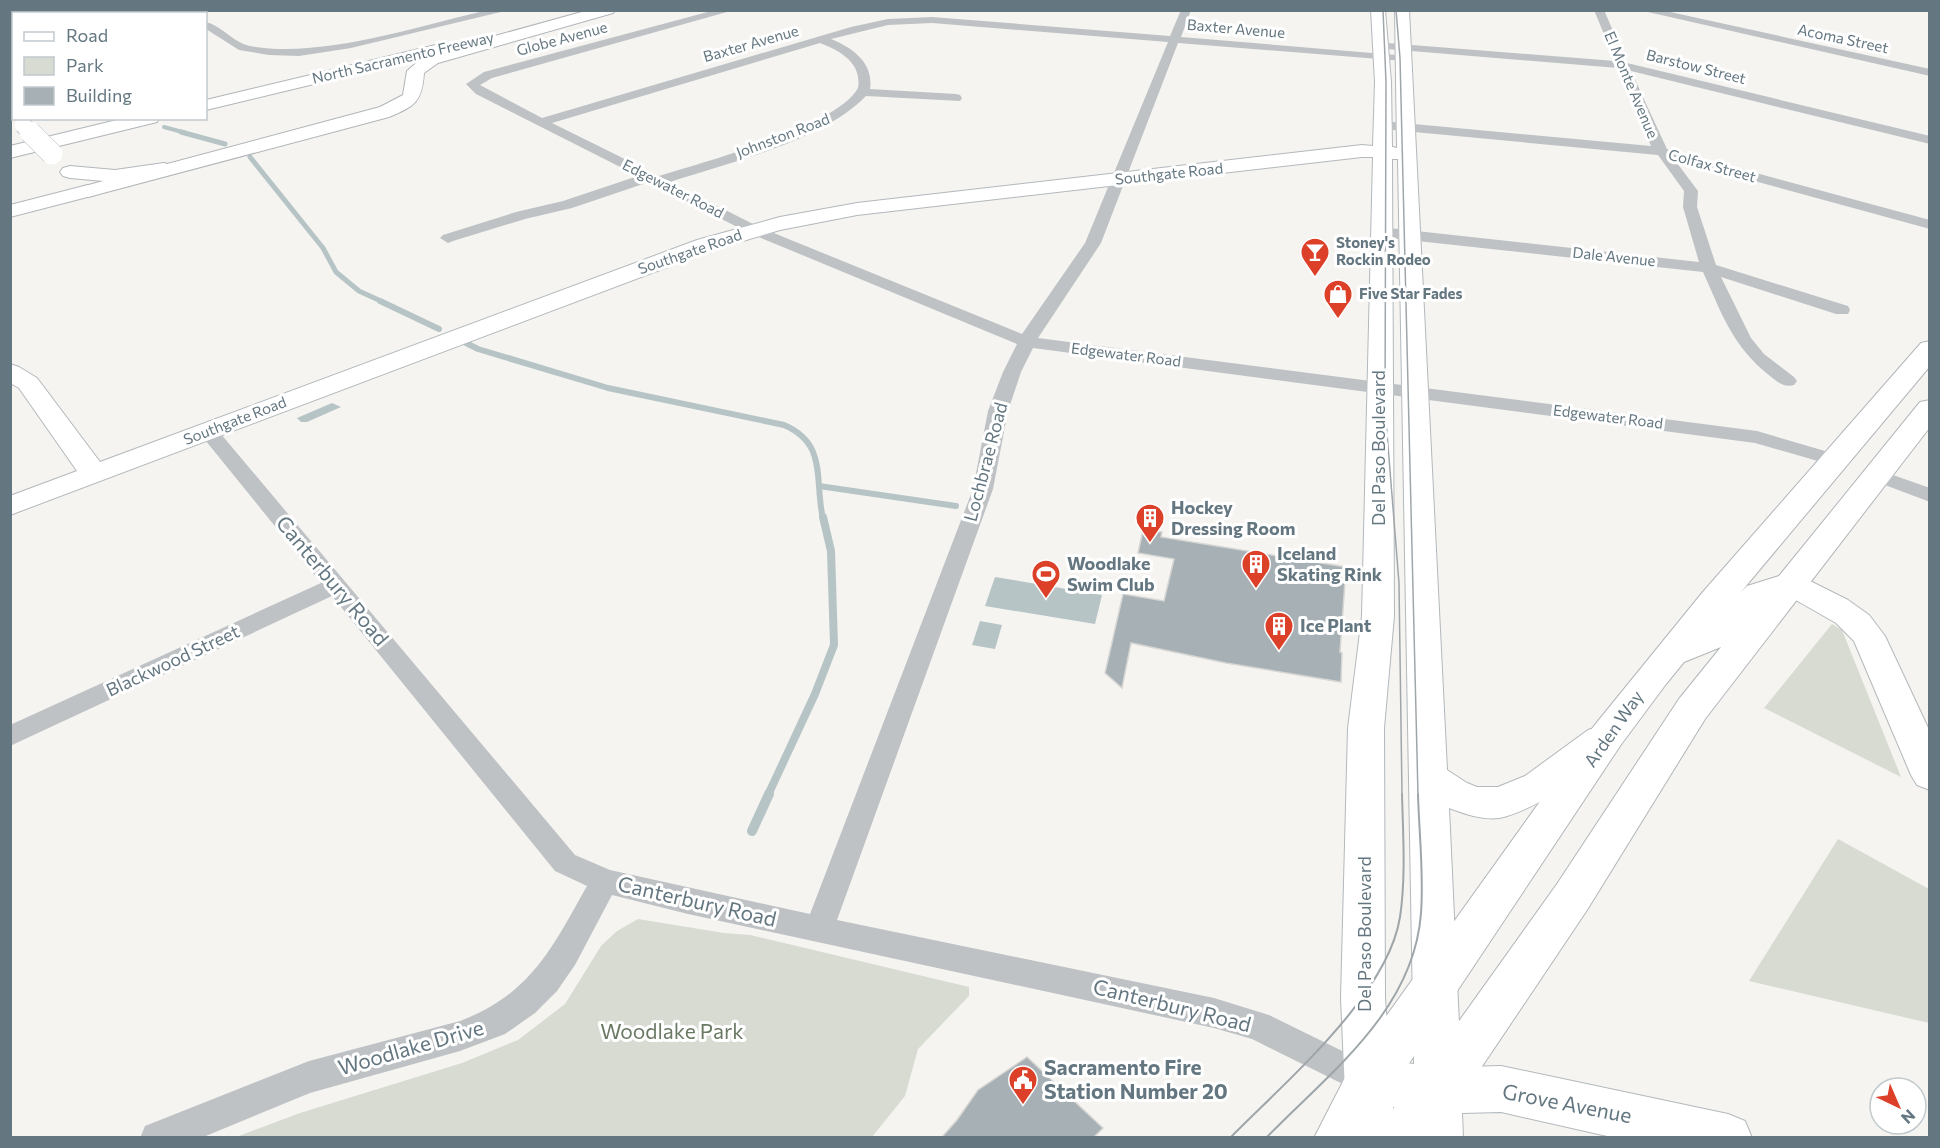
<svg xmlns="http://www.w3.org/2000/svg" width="1940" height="1148" viewBox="0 0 1940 1148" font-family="Commissioner,sans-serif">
<rect width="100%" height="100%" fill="#f5f4f1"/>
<!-- green -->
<g fill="#d7dbd2">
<polygon points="1832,624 1842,630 1901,777 1764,708"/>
<polygon points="1838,839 1929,889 1929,1023 1749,981"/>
<polygon points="638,919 724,933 750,935 969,987 969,996 918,1049 905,1096 872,1137 236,1137 300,1113 462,1063 518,1040 565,1004 601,946 617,931"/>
</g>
<!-- water -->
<g fill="#b6c4c6">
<polygon points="332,403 341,407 307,422 301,422 297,418"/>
<polygon points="995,577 1102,595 1095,624 985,606"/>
<polygon points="980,621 1002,625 995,649 972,645"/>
</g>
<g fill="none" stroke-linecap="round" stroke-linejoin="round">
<!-- stream-far4 -->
<polyline stroke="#b6c4c6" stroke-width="4" points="164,127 186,133"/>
<!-- stream-far3 -->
<g stroke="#b6c4c6" stroke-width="5">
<polyline points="181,132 225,144"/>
<polyline points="250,157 323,248 336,272 359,291 383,302"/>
</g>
<!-- stream-far2 -->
<g stroke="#b6c4c6" stroke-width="6">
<polyline points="380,301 439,329"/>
<path d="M464,342L478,349L608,388L784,425C828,444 814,479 823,519"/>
<polyline points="819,486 956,506"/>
</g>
<!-- stream-far1 -->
<polyline stroke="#b6c4c6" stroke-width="8" points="768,795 815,694 834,645 831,551 823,517"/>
<!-- stream -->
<polyline stroke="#b6c4c6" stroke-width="10" points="752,831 769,794"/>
</g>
<!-- building -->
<g fill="#a7b0b4" stroke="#d6d6d4" stroke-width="1.5">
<polygon points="1143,530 1162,532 1161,537 1346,567 1340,652 1342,653 1341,682 1226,663 1131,643 1122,688 1105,673 1123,594 1164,601 1174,559 1138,553"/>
<polygon points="1027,1057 1103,1128 1094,1137 942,1137 957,1120 978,1090"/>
</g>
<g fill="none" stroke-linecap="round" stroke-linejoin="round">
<!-- secondary casing -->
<g stroke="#b2b8bb" stroke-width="2">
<g id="secondary">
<path d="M1371,10H1385L1391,82L1392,147L1397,148L1395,10H1409L1447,770L1467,783L1477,787H1498L1525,776L1588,730L1601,726L1614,730L1619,740C1604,768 1531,812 1499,818C1482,820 1465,814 1449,808L1461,1067L1501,1066L1728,1114L1745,1121L1752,1138H1616L1501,1112L1462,1113L1463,1138H1415V1110L1393,1107L1395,1138H1347L1341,998L1348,728L1362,616L1373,157H1362L857,215L780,230L713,250L10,515V496L77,471L19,388L10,383V364L19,367L37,378L100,462L697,240L780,217L857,203L1362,145L1373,146L1375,82ZM1392,159H1398L1414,1064L1390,1061L1385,998L1384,728L1394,616Z"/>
<polygon points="14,57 14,67 10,68 10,58"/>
<polygon points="10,107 14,108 14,118 20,119 10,119"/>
<polygon points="164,163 171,165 174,169 171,173 115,182 70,178 63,176 60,172 63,168 70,166 115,170"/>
<polygon points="88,185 95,187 98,191 95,195 10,217 10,205"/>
<polygon points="1791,573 1802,577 1848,600 1869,615 1885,636 1930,732 1930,790 1917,785 1911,775 1854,641 1836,623 1780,591 1775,584 1780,577"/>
</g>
</g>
<!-- primary casing -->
<g stroke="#b1b6b9" stroke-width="2">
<polygon id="primary" points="1930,341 1930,366 1741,592 1747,586 1779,576 1920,402 1930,400 1930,427 1705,719 1587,910 1434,1138 1377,1138 1384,1120 1422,1073 1557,884 1679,699 1721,647 1684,662 1666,684 1620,746 1386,1098 1366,1138 1314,1138 1352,1064 1594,726 1702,593 1921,343"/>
</g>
<!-- highway casing -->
<g stroke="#b1b5b8" stroke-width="2">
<g id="highway">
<path d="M589,10H615L613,13L438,63L424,73C422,102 415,106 389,117L88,197L81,195L78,191L81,187L380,107L403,95L407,71L422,58L206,110V100L440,44L446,45L448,49Z"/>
<polygon points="125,118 159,118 157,122 10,158 10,146"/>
</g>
</g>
<!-- street -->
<g fill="#bec2c5" fill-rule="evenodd">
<polygon points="178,10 190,10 193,14 181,14"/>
<path d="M488,10H509L351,48L299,56L269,55L239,50L206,29V22C222,26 234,43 250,46C320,59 418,26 488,10Z"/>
<path d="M715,10H734L492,78L480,85L542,118L851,27L888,19L932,17L1170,36L1181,10H1191L1181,37L1408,56L1410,58L1404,61L1178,43L1101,243L1038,338L1757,431L1842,456L1845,460L1842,464L1835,466L1755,443L1033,348L1021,372L1008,411L993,489L837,920L1214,998L1269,1015L1381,1070L1386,1081L1381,1092L1369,1097L1252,1039L1214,1028L688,914L612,895L575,965L557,991L535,1013L505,1034L460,1051L310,1093L201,1138H140L145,1126L309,1061L460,1021C531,994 552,948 587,886L555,871L332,596L10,746V725L321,583L201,435L198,431L201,427H215L575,855L610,870L810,914L973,489L988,411L1003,372L1017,344L749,233L649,182L572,208L525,219L453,241L448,243L440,238L443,235L516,212L563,201L638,176L476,94L466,84L484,72ZM932,23L1168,42L1085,243L1022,334L759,227L670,182C730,162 821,142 866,96L960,101L962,98L960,95L956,94L870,89C874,63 853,48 831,39L888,25ZM820,43C841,51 862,63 858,88C837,127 702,162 659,176L552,123Z"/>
<path d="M1594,10H1604L1627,63L1930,136V144L1631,71L1667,149L1930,220V229L1674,159L1698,191L1697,207L1716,265L1848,306L1850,310L1848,314H1836L1721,277L1751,338L1764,354L1794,377L1797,381L1794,385C1784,388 1778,382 1770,376C1732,346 1722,314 1703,272L1380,237L1372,232L1380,227L1699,262L1683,207L1684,191L1658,155L1382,129L1376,125L1382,121L1651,146L1618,68L1387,49L1381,46L1387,43L1615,61Z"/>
<polygon points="1639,10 1661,10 1930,69 1930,76"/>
<polygon points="1876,469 1930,488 1930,502 1869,479 1866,475 1869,471"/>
</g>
<!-- secondary -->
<use href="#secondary" fill="#fff" fill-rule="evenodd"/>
<!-- primary -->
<use href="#primary" fill="#fff" fill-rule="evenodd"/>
<!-- highway -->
<use href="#highway" fill="#fff" fill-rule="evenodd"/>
<!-- tram-far1 -->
<g stroke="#9fa6aa" stroke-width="1.5">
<polyline points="1383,10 1386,82 1385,408 1399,583 1402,795"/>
<polyline points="1396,10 1400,58 1418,795"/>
</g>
<!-- tram -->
<g stroke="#9fa6aa" stroke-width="2">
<path d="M1230,1138C1285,1082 1388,995 1400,917C1406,877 1403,834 1402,794"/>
<path d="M1266,1138C1329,1073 1414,1011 1421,913C1424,874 1419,833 1418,794"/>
</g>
<!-- secondary-bridge-far1 casing -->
<g stroke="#b2b8bb" stroke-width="18" stroke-linecap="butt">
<polyline id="secondary-bridge-far1" points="23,125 31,133"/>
</g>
<!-- secondary-bridge casing -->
<g stroke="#b2b8bb" stroke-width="22" stroke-linecap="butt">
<polyline id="secondary-bridge" points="30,132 52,154"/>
</g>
<!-- secondary-bridge-far1 -->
<use href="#secondary-bridge-far1" stroke="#fff" stroke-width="16"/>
<!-- secondary-bridge -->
<use href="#secondary-bridge" stroke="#fff" stroke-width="21"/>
</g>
<!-- icons -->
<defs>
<g id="bar-pin" transform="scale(1.5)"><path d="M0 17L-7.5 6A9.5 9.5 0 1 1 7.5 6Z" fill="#dd4028" stroke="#fff"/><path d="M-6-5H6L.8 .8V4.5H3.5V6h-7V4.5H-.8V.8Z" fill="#fff"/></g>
<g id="shop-pin" transform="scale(1.5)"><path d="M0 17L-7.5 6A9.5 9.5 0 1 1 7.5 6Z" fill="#dd4028" stroke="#fff"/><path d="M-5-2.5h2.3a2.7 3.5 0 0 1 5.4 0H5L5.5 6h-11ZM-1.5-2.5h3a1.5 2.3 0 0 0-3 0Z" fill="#fff"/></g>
<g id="building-pin" transform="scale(1.5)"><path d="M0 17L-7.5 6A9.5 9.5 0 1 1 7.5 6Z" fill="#dd4028" stroke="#fff"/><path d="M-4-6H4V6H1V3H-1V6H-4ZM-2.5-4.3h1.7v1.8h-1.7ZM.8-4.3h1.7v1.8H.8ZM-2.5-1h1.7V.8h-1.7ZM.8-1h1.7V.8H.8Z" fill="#fff"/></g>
<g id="stadium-pin" transform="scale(1.5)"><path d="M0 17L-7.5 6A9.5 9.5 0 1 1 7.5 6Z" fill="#dd4028" stroke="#fff"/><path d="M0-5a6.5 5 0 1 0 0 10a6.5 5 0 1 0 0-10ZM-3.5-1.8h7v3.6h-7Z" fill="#fff"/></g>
<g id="civic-pin" transform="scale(1.5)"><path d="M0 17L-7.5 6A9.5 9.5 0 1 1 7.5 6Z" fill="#dd4028" stroke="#fff"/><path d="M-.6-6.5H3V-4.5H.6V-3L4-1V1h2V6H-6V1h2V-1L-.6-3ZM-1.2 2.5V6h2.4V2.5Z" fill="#fff"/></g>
</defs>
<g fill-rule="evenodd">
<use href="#bar-pin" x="1315" y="252"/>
<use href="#shop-pin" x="1338" y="294"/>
<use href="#building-pin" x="1150" y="518"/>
<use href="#building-pin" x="1256" y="564"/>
<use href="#stadium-pin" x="1046" y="574"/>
<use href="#building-pin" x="1279" y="626"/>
<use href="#civic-pin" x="1023" y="1080"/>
</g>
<g text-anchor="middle" stroke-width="6" stroke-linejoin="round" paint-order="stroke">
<!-- far-street labels -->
<g font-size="15" fill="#647781" stroke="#fff">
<text transform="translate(1236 29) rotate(5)" y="5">Baxter Avenue</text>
<text transform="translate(562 39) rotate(-15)" y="5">Globe Avenue</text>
<text transform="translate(1843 39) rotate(12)" y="5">Acoma Street</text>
<text transform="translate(751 44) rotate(-16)" y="5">Baxter Avenue</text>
<text transform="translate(403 58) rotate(-13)" y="5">North Sacramento Freeway</text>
<text transform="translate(1696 67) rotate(14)" y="5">Barstow Street</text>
<text transform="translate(1631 85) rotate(67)" y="5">El Monte Avenue</text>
<text transform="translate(783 136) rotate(-21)" y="5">Johnston Road</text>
<text transform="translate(1712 166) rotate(15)" y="5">Colfax Street</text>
<text transform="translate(1169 174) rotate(-6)" y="5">Southgate Road</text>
<text transform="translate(673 189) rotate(27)" y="5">Edgewater Road</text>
<text transform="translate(690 252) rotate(-19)" y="5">Southgate Road</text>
<text transform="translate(1614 257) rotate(6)" y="5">Dale Avenue</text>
<text transform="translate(1126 355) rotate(7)" y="5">Edgewater Road</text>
<text transform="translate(1608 417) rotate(7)" y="5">Edgewater Road</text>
<text transform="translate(235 421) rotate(-21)" y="5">Southgate Road</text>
</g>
<!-- far-poi labels -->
<g font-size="15" font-weight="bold" fill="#647781" stroke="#fff" text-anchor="start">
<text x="1336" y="248">Stoney's<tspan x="1336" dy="17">Rockin Rodeo</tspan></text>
<text x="1359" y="299">Five Star Fades</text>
</g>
<!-- street labels -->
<g font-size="18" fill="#647781" stroke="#fff">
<text transform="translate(1379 448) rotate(-90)" y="6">Del Paso Boulevard</text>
<text transform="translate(986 462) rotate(-75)" y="6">Lochbrae Road</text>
<text transform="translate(173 661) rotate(-25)" y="6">Blackwood Street</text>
<text transform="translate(1614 729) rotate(-55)" y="6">Arden Way</text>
<text transform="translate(1365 934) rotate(-90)" y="6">Del Paso Boulevard</text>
</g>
<!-- poi labels -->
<g font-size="18" font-weight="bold" fill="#647781" stroke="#fff" text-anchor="start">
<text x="1171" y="514">Hockey<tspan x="1171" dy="21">Dressing Room</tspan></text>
<text x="1277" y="560">Iceland<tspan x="1277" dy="21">Skating Rink</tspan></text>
<text x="1067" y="570">Woodlake<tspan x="1067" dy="21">Swim Club</tspan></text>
<text x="1300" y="632">Ice Plant</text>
</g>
<!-- near-street labels -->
<g font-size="21" fill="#647781" stroke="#fff">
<text transform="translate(332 581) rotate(50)" y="7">Canterbury Road</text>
<text transform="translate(697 902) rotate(13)" y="7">Canterbury Road</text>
<text transform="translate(1172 1006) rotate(14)" y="7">Canterbury Road</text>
<text transform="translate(411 1048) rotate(-16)" y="7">Woodlake Drive</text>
<text transform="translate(1567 1104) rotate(11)" y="7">Grove Avenue</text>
</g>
<!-- near-park labels -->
<g font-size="21" fill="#6a7963" stroke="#fff">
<text x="672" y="1039">Woodlake Park</text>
</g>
<!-- near-poi labels -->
<g font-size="21" font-weight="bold" fill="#647781" stroke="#fff" text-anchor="start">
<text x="1044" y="1075">Sacramento Fire<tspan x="1044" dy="24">Station Number 20</tspan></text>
</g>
</g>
<!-- border -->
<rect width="1940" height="1148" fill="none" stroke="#647781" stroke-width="24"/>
<!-- legend -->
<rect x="12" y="12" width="195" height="108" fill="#ffffff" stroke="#c1c9cd" stroke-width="1.5"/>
<rect x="24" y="32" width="30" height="9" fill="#ffffff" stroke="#c1c9cd" stroke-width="1.5"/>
<text x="66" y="42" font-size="18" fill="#647781">Road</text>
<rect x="24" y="57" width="30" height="18" fill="#d7dbd2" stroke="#c1c9cd" stroke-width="1.5"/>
<text x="66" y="72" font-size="18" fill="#647781">Park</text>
<rect x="24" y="87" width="30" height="18" fill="#a7b0b4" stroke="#c1c9cd" stroke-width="1.5"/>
<text x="66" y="102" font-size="18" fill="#647781">Building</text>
<!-- north arrow -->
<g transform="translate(1898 1106) rotate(136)"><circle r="28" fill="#ffffff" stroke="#c1c9cd" stroke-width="1.5"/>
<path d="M0-4.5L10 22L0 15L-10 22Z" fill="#dd4028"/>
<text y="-9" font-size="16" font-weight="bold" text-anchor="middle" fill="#647781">N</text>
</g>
</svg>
